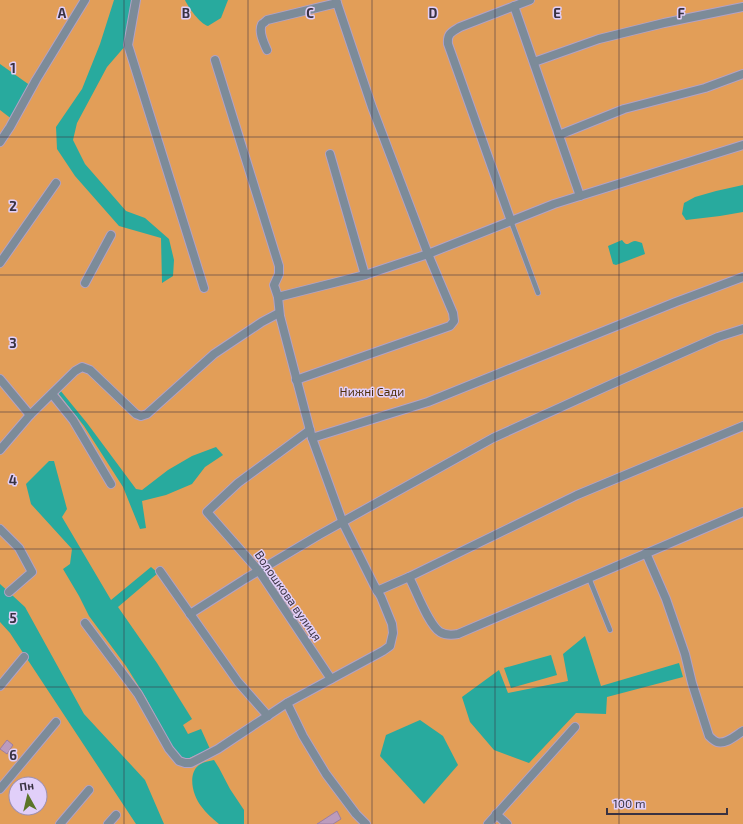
<svg xmlns="http://www.w3.org/2000/svg" width="743" height="824" viewBox="0 0 743 824" font-family="'Exo 2',sans-serif">
<rect width="100%" height="100%" fill="#d4c2ec"/>
<!-- green -->
<path fill="#e29e58" fill-rule="evenodd" d="M0,0H743V824H0ZM16,784H40V808H16Z"/>
<!-- water -->
<g fill="#28aa9e">
<polygon points="114,0 134,0 126,45 107,67 77,123 73,140 85,164 126,211 145,218 169,239 174,260 173,276 162,283 161,238 119,226 75,176 57,149 56,127 82,89 100,44"/>
<path d="M185,0H228L221,18L208,26C200,24 188,7 185,0Z"/>
<polygon points="0,64 31,86 13,120 0,110"/>
<polygon points="743,185 743,212 720,216 686,220 682,214 684,203 695,197 716,191"/>
<path d="M622,240C628,248 628,242 635,241C637,241 639,242 642,243L645,254L616,265L613,264L608,246Z"/>
<polygon points="60,390 87,423 136,489 142,490 168,470 192,456 216,447 223,455 205,467 192,484 166,495 142,501 146,528 140,529 123,487 84,426 58,393"/>
<polygon points="49,461 54,461 67,509 62,517 111,600 151,567 158,573 118,607 157,663 192,719 183,725 188,734 201,729 210,749 187,759 181,758 174,750 146,698 126,666 89,616 79,596 63,569 70,564 72,549 31,504 26,484"/>
<polygon points="0,584 25,607 84,714 145,780 164,824 136,824 10,633 0,622"/>
<polygon points="585,636 601,686 679,663 683,677 607,697 606,714 576,713 529,763 494,750 470,722 462,697 499,670 508,693 568,681 563,654"/>
<polygon points="551,655 557,675 511,688 504,668"/>
<polygon points="420,720 443,736 458,765 424,804 380,756 386,735"/>
<path d="M214,760L219,768L230,789L244,810V824H219C212,818 206,813 201,806C193,796 187,774 199,765C203,762 209,761 214,760Z"/>
</g>
<!-- building -->
<g fill="#bc9bbd" stroke="#9e7e9f">
<polygon points="7,740 13,745 7,754 0,749"/>
<polygon points="337,811 341,819 333,824 317,824"/>
</g>
<g fill="none" stroke-linecap="round" stroke-linejoin="round">
<!-- service casing -->
<g stroke="#b2a2c7" stroke-width="6">
<g id="service">
<polyline points="511,221 538,293"/>
<polyline points="589,578 610,630"/>
</g>
</g>
<!-- minor casing -->
<g stroke="#b2a2c7" stroke-width="10">
<g id="minor">
<polyline points="136,0 128,45 204,288"/>
<polyline points="514,6 580,196"/>
<path d="M267,50C264,43 258,32 262,24C263,24 267,20 267,20L337,3"/>
<polyline points="534,62 599,39 664,23 743,7"/>
<polyline points="559,135 624,109 705,88 743,74"/>
<polyline points="0,142 10,127 36,80 85,0"/>
<polyline points="330,154 365,275"/>
<path d="M511,221L448,44C447,33 452,32 460,27L530,0"/>
<polyline points="0,263 56,183"/>
<polyline points="85,283 111,235"/>
<polyline points="278,297 365,275 428,254 554,204 743,145"/>
<polyline points="0,379 30,415"/>
<polyline points="296,380 450,326 454,321 453,313 428,254 372,107 336,0"/>
<polyline points="52,394 73,420 111,484"/>
<polyline points="310,430 238,483 207,512 259,571 331,679"/>
<polyline points="312,438 428,402 676,302 743,277"/>
<polyline points="0,450 30,415 75,371 82,367 90,370 136,414 141,416 147,414 214,354 262,322 279,313"/>
<polyline points="0,529 19,548 32,572 9,592"/>
<path d="M646,553L666,599L685,654L692,683L709,736C711,738 714,741 717,742C726,745 736,735 743,731"/>
<polyline points="160,571 238,682 268,716"/>
<path d="M409,577C416,590 428,624 440,632C445,635 452,635 458,634L743,512"/>
<polyline points="377,591 409,577 577,495 743,426"/>
<polyline points="190,614 245,579 319,535 493,438 623,379 718,337 743,329"/>
<polyline points="85,623 138,694 169,749 179,761 185,763 191,763 218,749 287,703 383,651 390,646 393,633 392,624 381,597 374,585 343,523 312,438 280,316 278,297 274,285 279,274 279,266 215,60"/>
<polyline points="0,686 24,657"/>
<polyline points="287,703 303,736 326,774 356,814 366,824"/>
<polyline points="0,789 56,722"/>
<polyline points="496,814 507,824"/>
<polyline points="60,824 89,790"/>
<polyline points="108,824 116,815"/>
<polyline points="488,824 575,727"/>
</g>
</g>
<!-- service -->
<use href="#service" stroke="#7c8b99" stroke-width="4.5"/>
<!-- minor -->
<use href="#minor" stroke="#7c8b99" stroke-width="8"/>
</g>
<!-- grid -->
<path fill="none" stroke="#393242" stroke-width="1" stroke-opacity="0.55" d="M124,0V824M248,0V824M372,0V824M495,0V824M619,0V824M0,137H743M0,275H743M0,412H743M0,549H743M0,687H743"/>
<g text-anchor="middle" stroke-width="3" stroke-linejoin="round" paint-order="stroke">
<!-- park labels -->
<g font-size="12" fill="#4d2e09" stroke="#e1cff9">
<text x="372" y="396">Нижні Сади</text>
</g>
<!-- street labels -->
<g font-size="12" fill="#393242" stroke="#e1cff9">
<text transform="translate(288 596) rotate(55)" y="4">Волошкова вулиця</text>
</g>
</g>
<g font-size="13" text-anchor="middle" font-weight="bold" fill="#393242" stroke="#e1cff9" stroke-width="3" stroke-linejoin="round" paint-order="stroke">
<text x="62" y="18">A</text>
<text x="186" y="18">B</text>
<text x="310" y="18">C</text>
<text x="433" y="18">D</text>
<text x="557" y="18">E</text>
<text x="681" y="18">F</text>
<text x="13" y="73">1</text>
<text x="13" y="211">2</text>
<text x="13" y="348">3</text>
<text x="13" y="485">4</text>
<text x="13" y="623">5</text>
<text x="13" y="760">6</text>
</g>
<!-- north arrow -->
<g transform="translate(28 796) rotate(352)"><circle r="19" fill="#e1cff9" stroke="#9e90b0"/>
<path d="M0-3L7 15L0 10L-7 15Z" fill="#5b7527"/>
<text y="-6" font-size="11" font-weight="bold" text-anchor="middle" fill="#393242">Пн</text>
</g>
<!-- scale -->
<path d="M607 808v6h120v-6" fill="none" stroke="#393242" stroke-width="2"/>
<text x="613" y="808" font-size="12" fill="#393242" stroke="#e1cff9" stroke-width="3" paint-order="stroke">100 m</text>
</svg>
